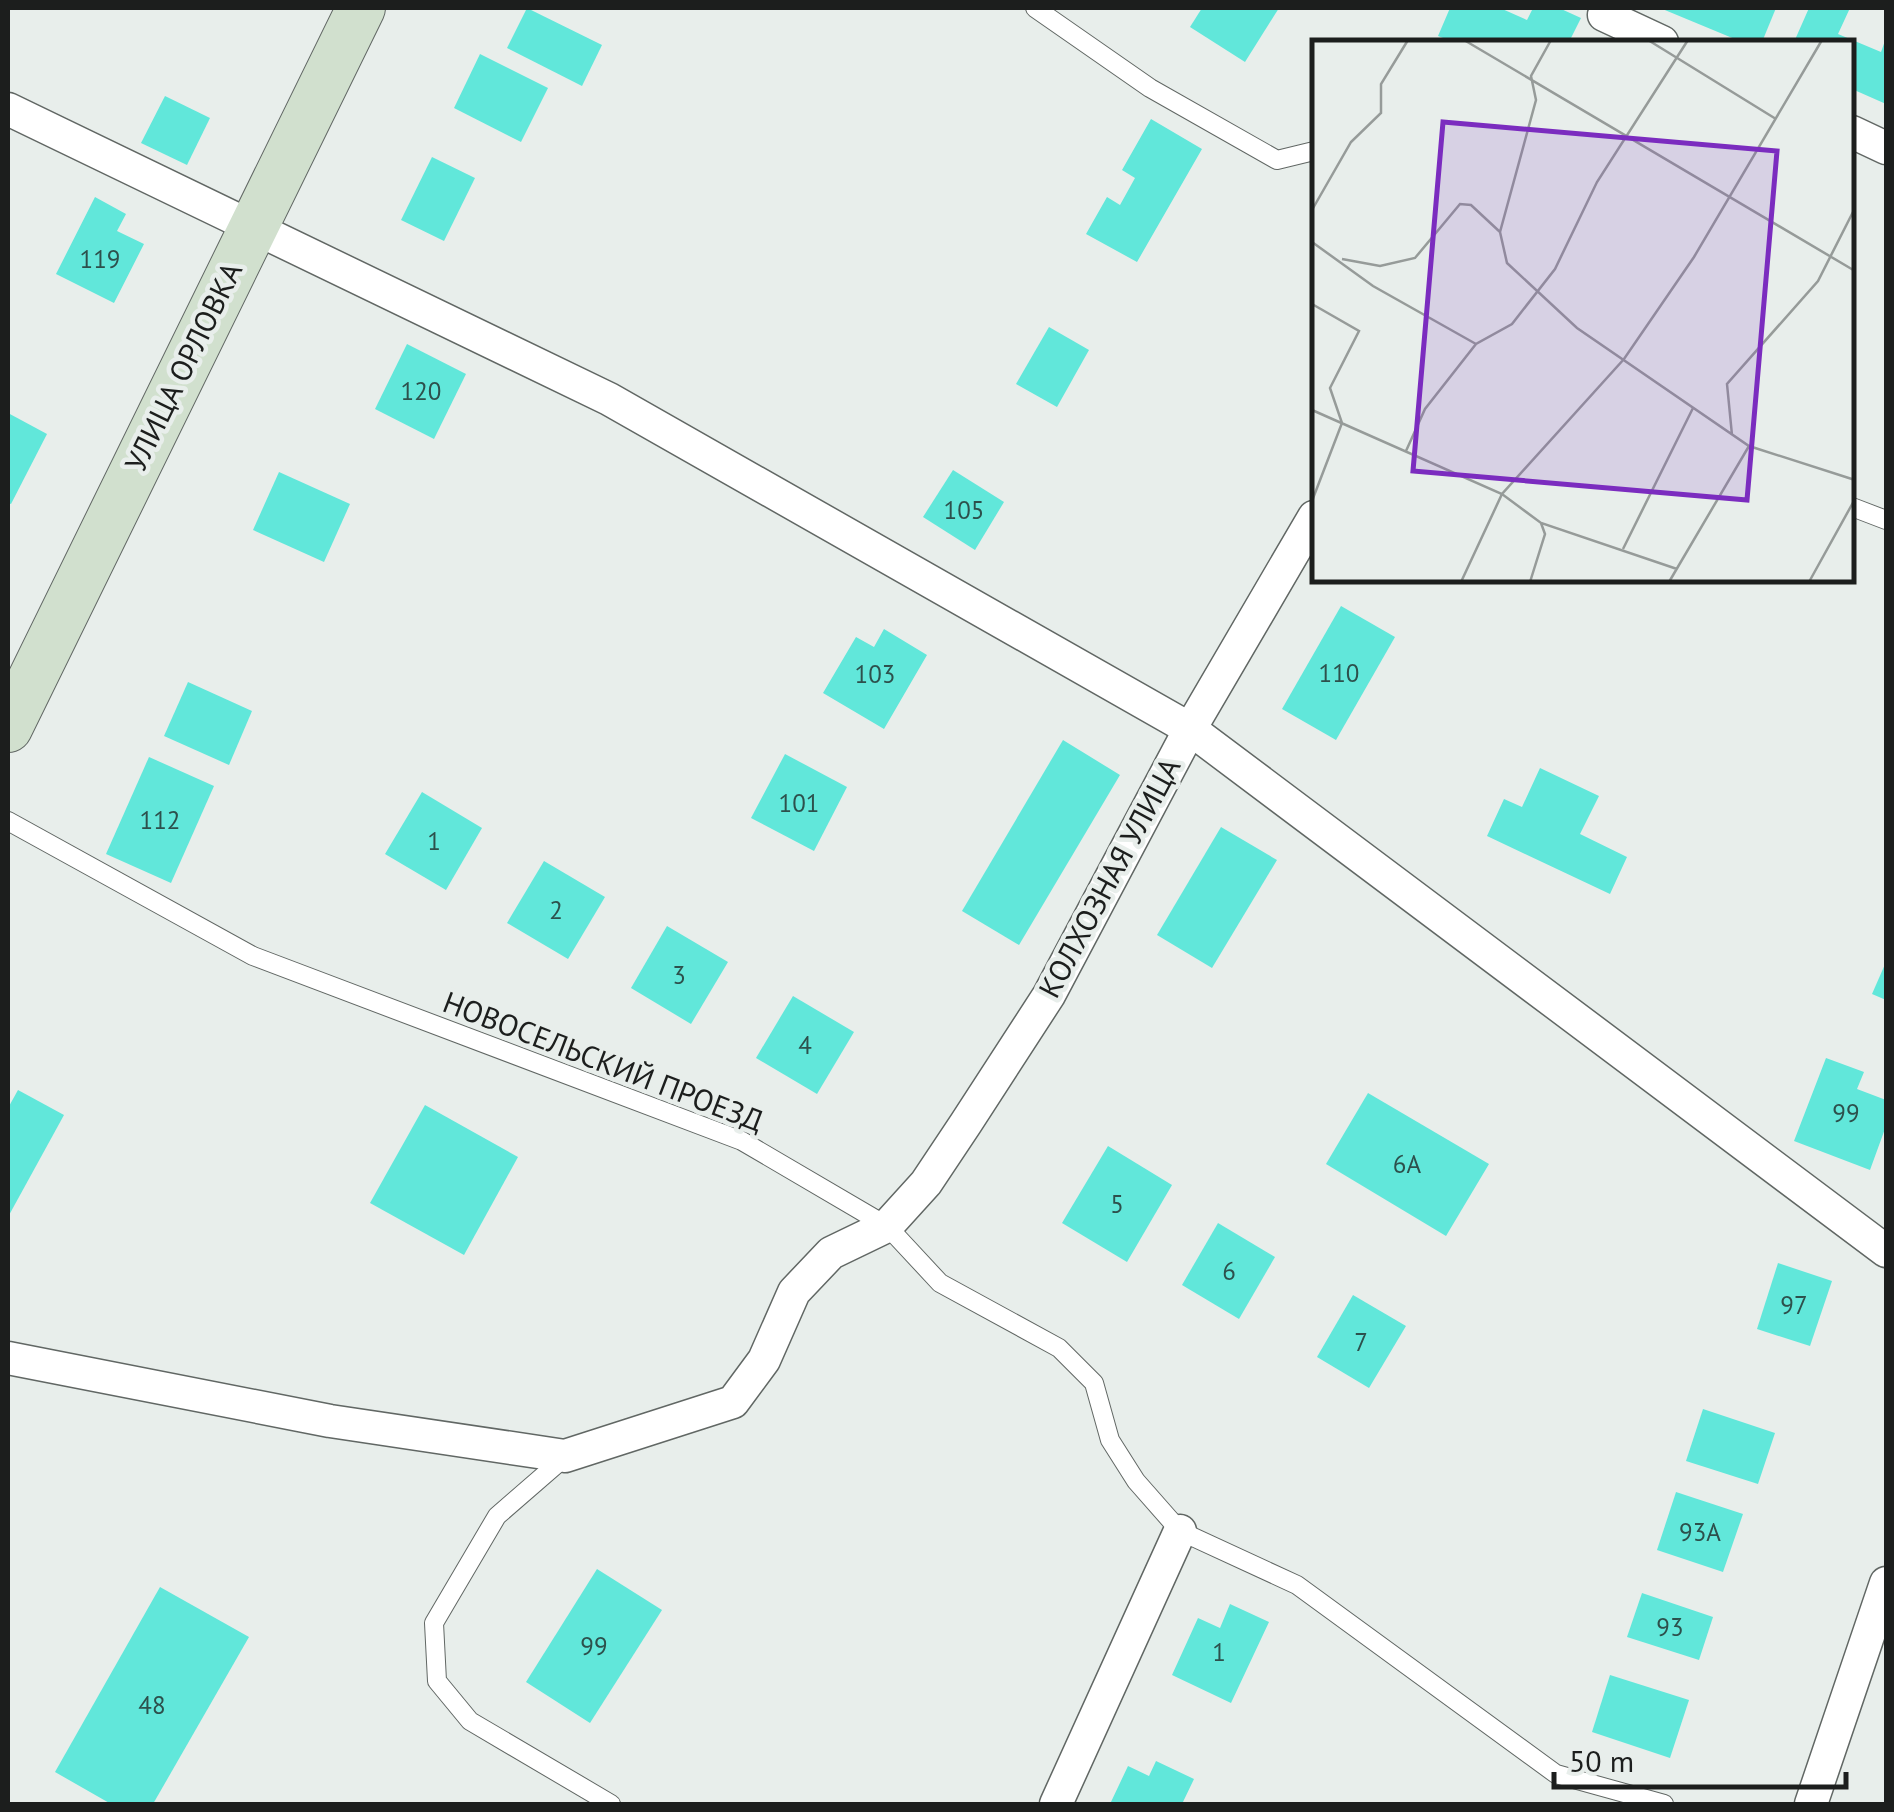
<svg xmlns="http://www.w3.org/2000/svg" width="1894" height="1812" viewBox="0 0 1894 1812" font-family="'PT Sans',sans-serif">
<rect width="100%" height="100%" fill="#e8eeeb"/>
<!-- building -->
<g fill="#61e7da">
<polygon points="527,8 602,45 582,86 507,48"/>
<polygon points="1202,8 1279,8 1245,62 1190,27"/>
<polygon points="1450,8 1500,8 1527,20 1533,8 1559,8 1581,18 1569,42 1453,42 1438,36"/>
<polygon points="1660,8 1776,8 1762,42 1742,42"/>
<polygon points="1809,8 1850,8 1838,34 1881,52 1886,38 1886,104 1852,89 1852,42 1794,42"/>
<polygon points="480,54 548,88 521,142 454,108"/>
<polygon points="165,96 210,118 187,165 141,143"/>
<polygon points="1151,119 1202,149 1137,262 1086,234 1107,197 1120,205 1135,178 1122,170"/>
<polygon points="432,157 475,178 444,241 401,220"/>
<polygon points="95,197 126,214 117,231 144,244 114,303 56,274"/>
<polygon points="1049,327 1089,350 1057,407 1016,384"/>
<polygon points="407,344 466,374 434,439 375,409"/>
<polygon points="8,413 47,434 11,504 8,503"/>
<polygon points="953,470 1004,502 975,550 923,517"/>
<polygon points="279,472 350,504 324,562 253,530"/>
<polygon points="1341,606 1395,637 1336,740 1282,709"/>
<polygon points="884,629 927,655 884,729 823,693 856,637 874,647"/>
<polygon points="188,682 252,711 229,765 164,736"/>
<polygon points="1063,740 1120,775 1019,945 962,911"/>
<polygon points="785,754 847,787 814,851 751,818"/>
<polygon points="149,757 214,786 171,883 106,854"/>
<polygon points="1540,768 1599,796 1580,834 1627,857 1610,894 1487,836 1504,799 1522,807"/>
<polygon points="422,792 482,828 446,890 385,854"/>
<polygon points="1221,827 1277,860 1212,968 1157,935"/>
<polygon points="544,861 605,897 568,959 507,923"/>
<polygon points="667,926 728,962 691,1024 631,988"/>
<polygon points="1886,962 1886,1000 1872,994"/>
<polygon points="793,996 854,1032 817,1094 756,1058"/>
<polygon points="1826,1058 1864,1072 1857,1089 1886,1100 1886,1126 1870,1170 1794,1141"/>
<polygon points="18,1090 64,1115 8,1217 8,1108"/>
<polygon points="1368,1093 1489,1164 1446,1236 1326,1164"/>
<polygon points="425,1105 518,1157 464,1255 370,1203"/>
<polygon points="1108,1146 1172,1185 1127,1262 1062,1223"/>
<polygon points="1218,1223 1275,1257 1239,1319 1182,1285"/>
<polygon points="1778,1263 1832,1281 1810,1346 1757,1329"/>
<polygon points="1353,1295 1406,1326 1369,1388 1317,1357"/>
<polygon points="1703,1409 1775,1433 1758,1484 1686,1461"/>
<polygon points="1676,1492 1743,1514 1723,1572 1657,1550"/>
<polygon points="597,1569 662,1610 590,1723 526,1682"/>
<polygon points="160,1587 249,1637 153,1804 111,1804 55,1772"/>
<polygon points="1642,1593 1713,1617 1699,1660 1627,1637"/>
<polygon points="1230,1604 1269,1622 1231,1703 1172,1675 1198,1618 1220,1628"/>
<polygon points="1610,1675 1689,1700 1670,1758 1592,1732"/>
<polygon points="1156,1761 1194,1779 1182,1804 1110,1804 1128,1766 1149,1776"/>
</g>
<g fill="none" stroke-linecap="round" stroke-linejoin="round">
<!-- lane casing -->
<g stroke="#616764" stroke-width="20">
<g id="lane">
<polyline points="1035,8 1150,88 1277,160 1314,151"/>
<polyline points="1852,507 1886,520"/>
<polyline points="8,821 253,956 742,1141 887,1226 940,1283 1059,1348 1094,1383 1110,1440 1136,1481 1180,1531 1297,1585 1556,1774 1664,1804"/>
<polyline points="565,1457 497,1516 434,1623 437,1681 470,1721 611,1804"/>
</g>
</g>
<!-- street casing -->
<g stroke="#616764" stroke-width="35">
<g id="street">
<polyline points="1604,15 1662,42"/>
<polyline points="8,109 609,399 1190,729 1886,1251"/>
<polyline points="1852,132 1886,148"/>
<polyline points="8,1358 330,1421 565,1456 733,1402 764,1360 794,1292 831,1253 887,1226 926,1183 966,1123 1049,995 1190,729 1314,517"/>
<polyline points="1056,1804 1180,1531"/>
<polyline points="1811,1804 1886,1583"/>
</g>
</g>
<!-- secondary casing -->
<g stroke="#616764" stroke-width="50">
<polyline id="secondary" points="8,728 361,8"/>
</g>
<!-- lane -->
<use href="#lane" stroke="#fff" stroke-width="18"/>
<!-- street -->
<use href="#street" stroke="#fff" stroke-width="32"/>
<!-- secondary -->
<use href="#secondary" stroke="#d1e0ce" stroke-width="48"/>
</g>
<g text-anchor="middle" stroke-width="9" stroke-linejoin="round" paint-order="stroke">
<!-- number labels -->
<g font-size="25" fill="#2d504c">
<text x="100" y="268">119</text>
<text x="421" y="400">120</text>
<text x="964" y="519">105</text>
<text x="1339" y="682">110</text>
<text x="875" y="683">103</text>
<text x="799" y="812">101</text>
<text x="160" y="829">112</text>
<text x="434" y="850">1</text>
<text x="556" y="919">2</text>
<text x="679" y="984">3</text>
<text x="805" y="1054">4</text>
<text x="1846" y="1122">99</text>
<text x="1407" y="1173">6А</text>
<text x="1117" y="1213">5</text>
<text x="1229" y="1280">6</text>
<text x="1794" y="1314">97</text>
<text x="1361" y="1351">7</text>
<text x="1700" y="1541">93А</text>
<text x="1670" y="1636">93</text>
<text x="594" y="1655">99</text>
<text x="1219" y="1661">1</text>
<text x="152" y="1714">48</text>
</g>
<!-- street labels -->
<g font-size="30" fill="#1c1e1d" stroke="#e8eeeb">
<text transform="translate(184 367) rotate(-64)" y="10">УЛИЦА ОРЛОВКА</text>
<text transform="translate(1110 878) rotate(-62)" y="10">КОЛХОЗНАЯ УЛИЦА</text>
<text transform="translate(603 1062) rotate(21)" y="10">НОВОСЕЛЬСКИЙ ПРОЕЗД</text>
</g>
</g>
<!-- overview -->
<g transform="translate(1312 40)">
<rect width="542" height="542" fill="#e8eeeb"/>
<path fill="none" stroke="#969b99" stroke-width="2.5" d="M152,0L543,231M239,0L219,36L224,60L188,192L195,223L265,288L437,406L543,440M336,0L464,79M0,170L39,102L69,73V44L96,0M0,202L61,246L164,304M30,219L68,226L103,218L148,164L159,165L188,192M0,264L47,291L18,348L30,383L0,461M0,370L190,454L229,483L365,529M420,395L415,344L506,241L543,168M94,411L113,369L164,304L200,284L243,229L285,142L376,0M311,509L381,368M149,542L190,454L312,319L382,217L510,0M218,542L233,494L229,483M357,542L437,406M497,542L543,459"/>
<path fill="#7b2cbf" fill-opacity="0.15" stroke="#7b2cbf" stroke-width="5" d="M131,82L465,111L435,460L101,431Z"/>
<rect width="542" height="542" fill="none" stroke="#1c1e1d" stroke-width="5"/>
</g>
<!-- border -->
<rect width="1894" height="1812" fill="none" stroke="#1c1e1d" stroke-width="20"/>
<!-- scale -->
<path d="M1554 1772v15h292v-15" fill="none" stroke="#1c1e1d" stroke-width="5"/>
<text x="1569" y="1772" font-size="30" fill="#1c1e1d" stroke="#e8eeeb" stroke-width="8" paint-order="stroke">50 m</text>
</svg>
